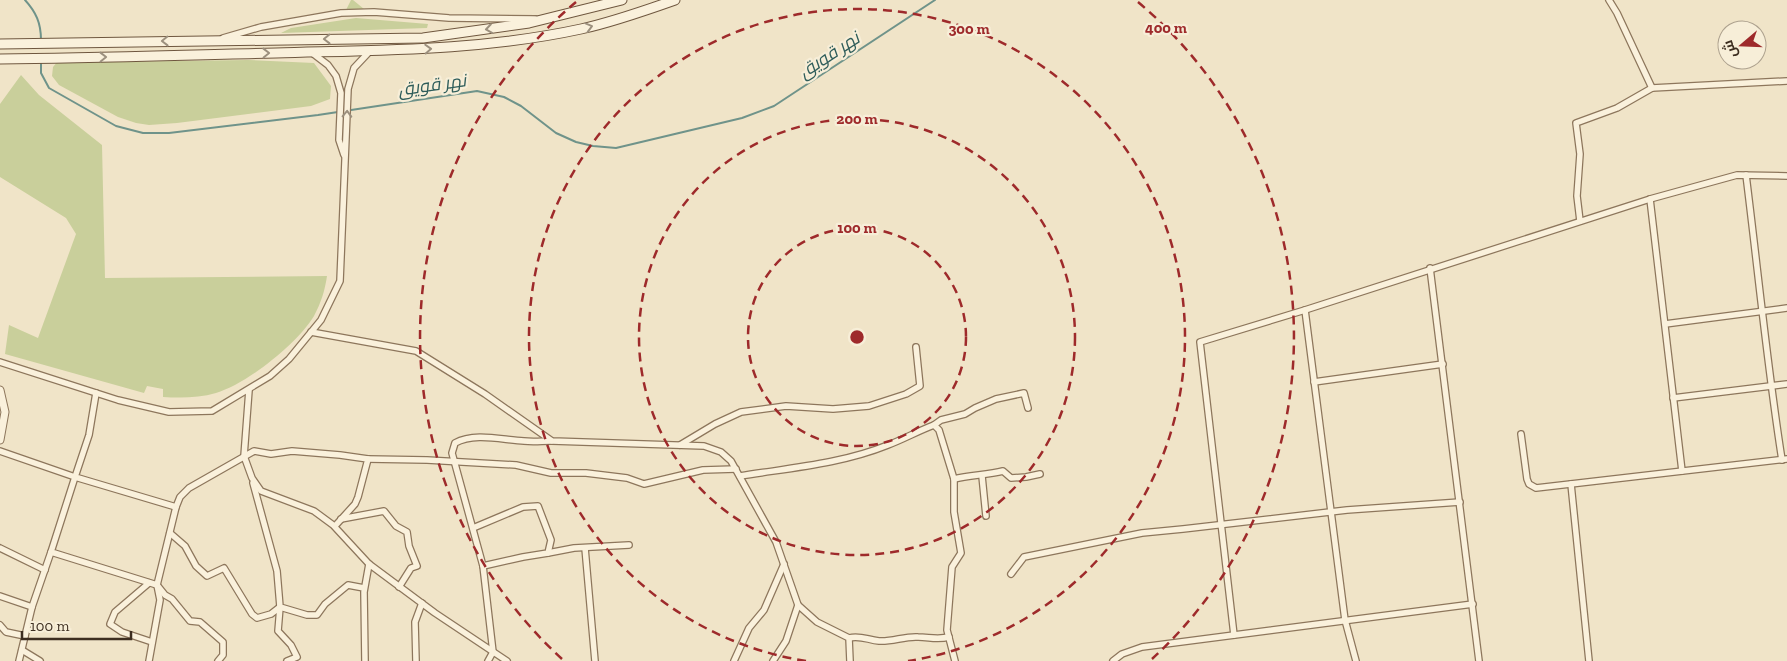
<svg xmlns="http://www.w3.org/2000/svg" width="1787" height="661" viewBox="0 0 1787 661" font-family="'Zilla Slab',Cairo,serif">
<rect width="100%" height="100%" fill="#f0e4c8"/>
<!-- green -->
<g fill="#c9cf9b">
<polygon points="351,0 353,0 364,9 346,10"/>
<polygon points="356,18 428,24 427,28 281,33 291,28"/>
<polygon points="248,60 314,63 331,86 330,99 311,106 177,123 149,125 136,123 118,117 59,85 52,76 53,67 58,61 97,62"/>
<path d="M21,75L39,95L102,145L105,278L327,276C325,290 321,303 314,316C298,343 247,384 216,393C199,398 181,398 163,397V389L147,386L144,393L5,354L9,325L38,338L76,234L66,218L0,177V104Z"/>
</g>
<g fill="none" stroke-linecap="round" stroke-linejoin="round">
<!-- stream -->
<g stroke="#6f938a" stroke-width="2">
<path d="M25,0C36,12 41,23 41,40"/>
<polyline points="41,62 41,73 49,88 116,126 143,133 169,133 318,115 477,91 504,97 521,106 556,133 576,142 593,146 616,148 742,118 774,106 935,0"/>
</g>
<!-- minor casing -->
<g stroke="#8d765c" stroke-width="8">
<g id="minor">
<polyline points="1609,0 1617,13 1652,88 1787,81"/>
<polyline points="223,38 261,27 341,13 374,12 449,18 535,19"/>
<polyline points="311,52 328,65 336,76 341,93 339,140 344,155"/>
<path d="M1746,175C1758,270 1767,365 1782,460"/>
<polyline points="1650,199 1682,471"/>
<polyline points="1580,221 1577,196 1580,154 1576,123 1617,108 1652,88"/>
<polyline points="1430,268 1479,661"/>
<polyline points="1305,310 1345,620 1356,661"/>
<polyline points="1665,324 1787,308"/>
<polyline points="311,332 416,351 485,394 552,441 704,446 721,452 731,461 776,542 798,605 817,622 849,638 850,661"/>
<polyline points="0,362 118,400 169,412 212,411 270,376 289,359 321,320 340,281 348,89 354,68 370,51"/>
<polyline points="1314,382 1443,364"/>
<polyline points="249,390 244,456 252,478 261,491 314,511 333,525 369,564 435,613 507,661"/>
<polyline points="96,393 89,435 75,477 176,507"/>
<polyline points="1673,398 1787,384"/>
<polyline points="934,425 941,420 965,414 975,408 996,399 1024,393 1028,408"/>
<polyline points="1521,434 1527,479 1529,484 1536,488 1787,459"/>
<polyline points="680,445 715,424 741,412 786,406 833,409 869,406 906,394 920,386 916,347"/>
<polyline points="0,451 75,477 51,552 157,585 165,595 172,599 190,621 200,622 223,642 223,655 218,661"/>
<polyline points="368,459 427,460 516,465 551,473 586,473 627,478 644,484 703,470 736,469"/>
<path d="M740,476C789,468 841,464 888,445C904,439 918,431 934,425L939,430L954,479V512L961,553L952,567L947,630L955,661"/>
<polyline points="982,476 986,516"/>
<path d="M954,479C970,475 987,475 1003,471L1011,478L1026,477L1040,474"/>
<polyline points="253,483 277,571 280,607 307,615 317,615 325,604 348,585 364,588"/>
<polyline points="1571,484 1589,661"/>
<polyline points="341,519 384,511 396,526 407,532 409,546 417,566 411,568 399,587"/>
<polyline points="473,528 523,507 538,506 551,540 548,553 523,557 483,566"/>
<polyline points="170,533 185,546 196,566 207,576 224,568 252,614 257,618 271,614 280,607"/>
<polyline points="0,548 45,570"/>
<polyline points="585,548 595,661"/>
<polyline points="548,553 574,548 629,545"/>
<polyline points="1011,574 1024,557 1142,533 1183,529 1347,510 1460,502"/>
<polyline points="149,583 115,612 110,624 122,632 152,642"/>
<polyline points="0,596 32,607 51,552"/>
<polyline points="280,607 278,631 291,645 297,657 287,661"/>
<polyline points="0,625 6,632 25,636"/>
<polyline points="1234,635 1200,342 1305,310 1650,199 1737,175 1787,176"/>
<path d="M849,638C860,635 868,640 879,641C892,642 905,636 918,637C929,637 937,640 949,637"/>
<polyline points="22,650 40,661"/>
<polyline points="19,661 32,607"/>
<polyline points="149,661 160,600 157,585 176,507 180,497 189,488 254,451 271,454 292,451 340,455 368,459 358,497 355,504 335,526"/>
<polyline points="365,661 364,592 369,564"/>
<polyline points="416,661 415,622 422,603"/>
<path d="M488,661L493,652L483,566L452,453L455,443C475,432 502,440 524,441C533,442 542,441 551,441"/>
<polyline points="734,661 749,628 764,610 784,564"/>
<polyline points="773,661 786,641 798,605"/>
<polyline points="1113,661 1122,654 1142,647 1473,604"/>
</g>
</g>
<!-- tertiary casing -->
<g stroke="#8d765c" stroke-width="9">
<polyline id="tertiary" points="0,390 5,412 0,440"/>
</g>
<!-- secondary casing -->
<g stroke="#6f573f" stroke-width="11">
<g id="secondary">
<polyline points="0,44 423,38 529,23 622,0"/>
<path d="M0,59C92,58 184,55 276,53C378,50 480,51 581,29C613,22 644,11 675,0"/>
</g>
</g>
<!-- minor -->
<use href="#minor" stroke="#faf1dc" stroke-width="5.5"/>
<!-- tertiary -->
<use href="#tertiary" stroke="#faf1dc" stroke-width="7"/>
<!-- secondary -->
<use href="#secondary" stroke="#faf1dc" stroke-width="9"/>
</g>
<!-- one-way arrows -->
<defs><path id="oneway-chevron" d="M-2-3.5L2.5 0L-2 3.5" fill="none" stroke-width="1.6" stroke-linecap="round" stroke-linejoin="round" transform="scale(1.25)"/></defs>
<g stroke="#9c907e">
<use href="#oneway-chevron" transform="translate(589 27) rotate(-15)"/>
<use href="#oneway-chevron" transform="translate(489 29) rotate(172)"/>
<use href="#oneway-chevron" transform="translate(327 39) rotate(179)"/>
<use href="#oneway-chevron" transform="translate(165 41) rotate(179)"/>
<use href="#oneway-chevron" transform="translate(428 49) rotate(-3)"/>
<use href="#oneway-chevron" transform="translate(266 53) rotate(-1)"/>
<use href="#oneway-chevron" transform="translate(103 57) rotate(-1)"/>
<use href="#oneway-chevron" transform="translate(347 114) rotate(-88)"/>
</g>
<!-- distance rings -->
<g fill="none" stroke="#9e2a2b" stroke-width="2.5" stroke-dasharray="9 6">
<circle cx="857" cy="337" r="109"/>
<circle cx="857" cy="337" r="218"/>
<path d="M806 661A328 328 0 1 1 908 661"/>
<path d="M562 659A437 437 0 0 1 576 2M1138 2A437 437 0 0 1 1152 659"/>
</g>
<g text-anchor="middle" stroke-width="4.5" stroke-linejoin="round" paint-order="stroke">
<!-- water labels -->
<g font-size="18" font-style="italic" fill="#2f5d5a" stroke="#f7eed8">
<text transform="translate(829 55) rotate(-33)" y="6">نهر قويق</text>
<text transform="translate(432 85) rotate(-8)" y="6">نهر قويق</text>
</g>
</g>
<circle cx="857" cy="337" r="8" fill="#9e2a2b" stroke="#f7eed8" stroke-width="2.5"/>
<g font-size="15" text-anchor="middle" font-weight="bold" fill="#9e2a2b" stroke="#f7eed8" stroke-width="4.5" stroke-linejoin="round" paint-order="stroke">
<text x="1166" y="33">400 m</text>
<text x="969" y="34">300 m</text>
<text x="857" y="124">200 m</text>
<text x="857" y="233">100 m</text>
</g>
<!-- north arrow -->
<g transform="translate(1742 45) rotate(251)"><circle r="24" fill="#f7eed8" stroke="#ada18e"/>
<path d="M0-4L9 19L0 12L-9 19Z" fill="#9e2a2b"/>
<text y="-8" font-size="14" font-weight="bold" text-anchor="middle" fill="#3d2e20">ش</text>
</g>
<!-- scale -->
<path d="M22 631v8h109v-8" fill="none" stroke="#3d2e20" stroke-width="2.5"/>
<text x="30" y="631" font-size="15" fill="#3d2e20" stroke="#f7eed8" stroke-width="4" paint-order="stroke">100 m</text>
</svg>
